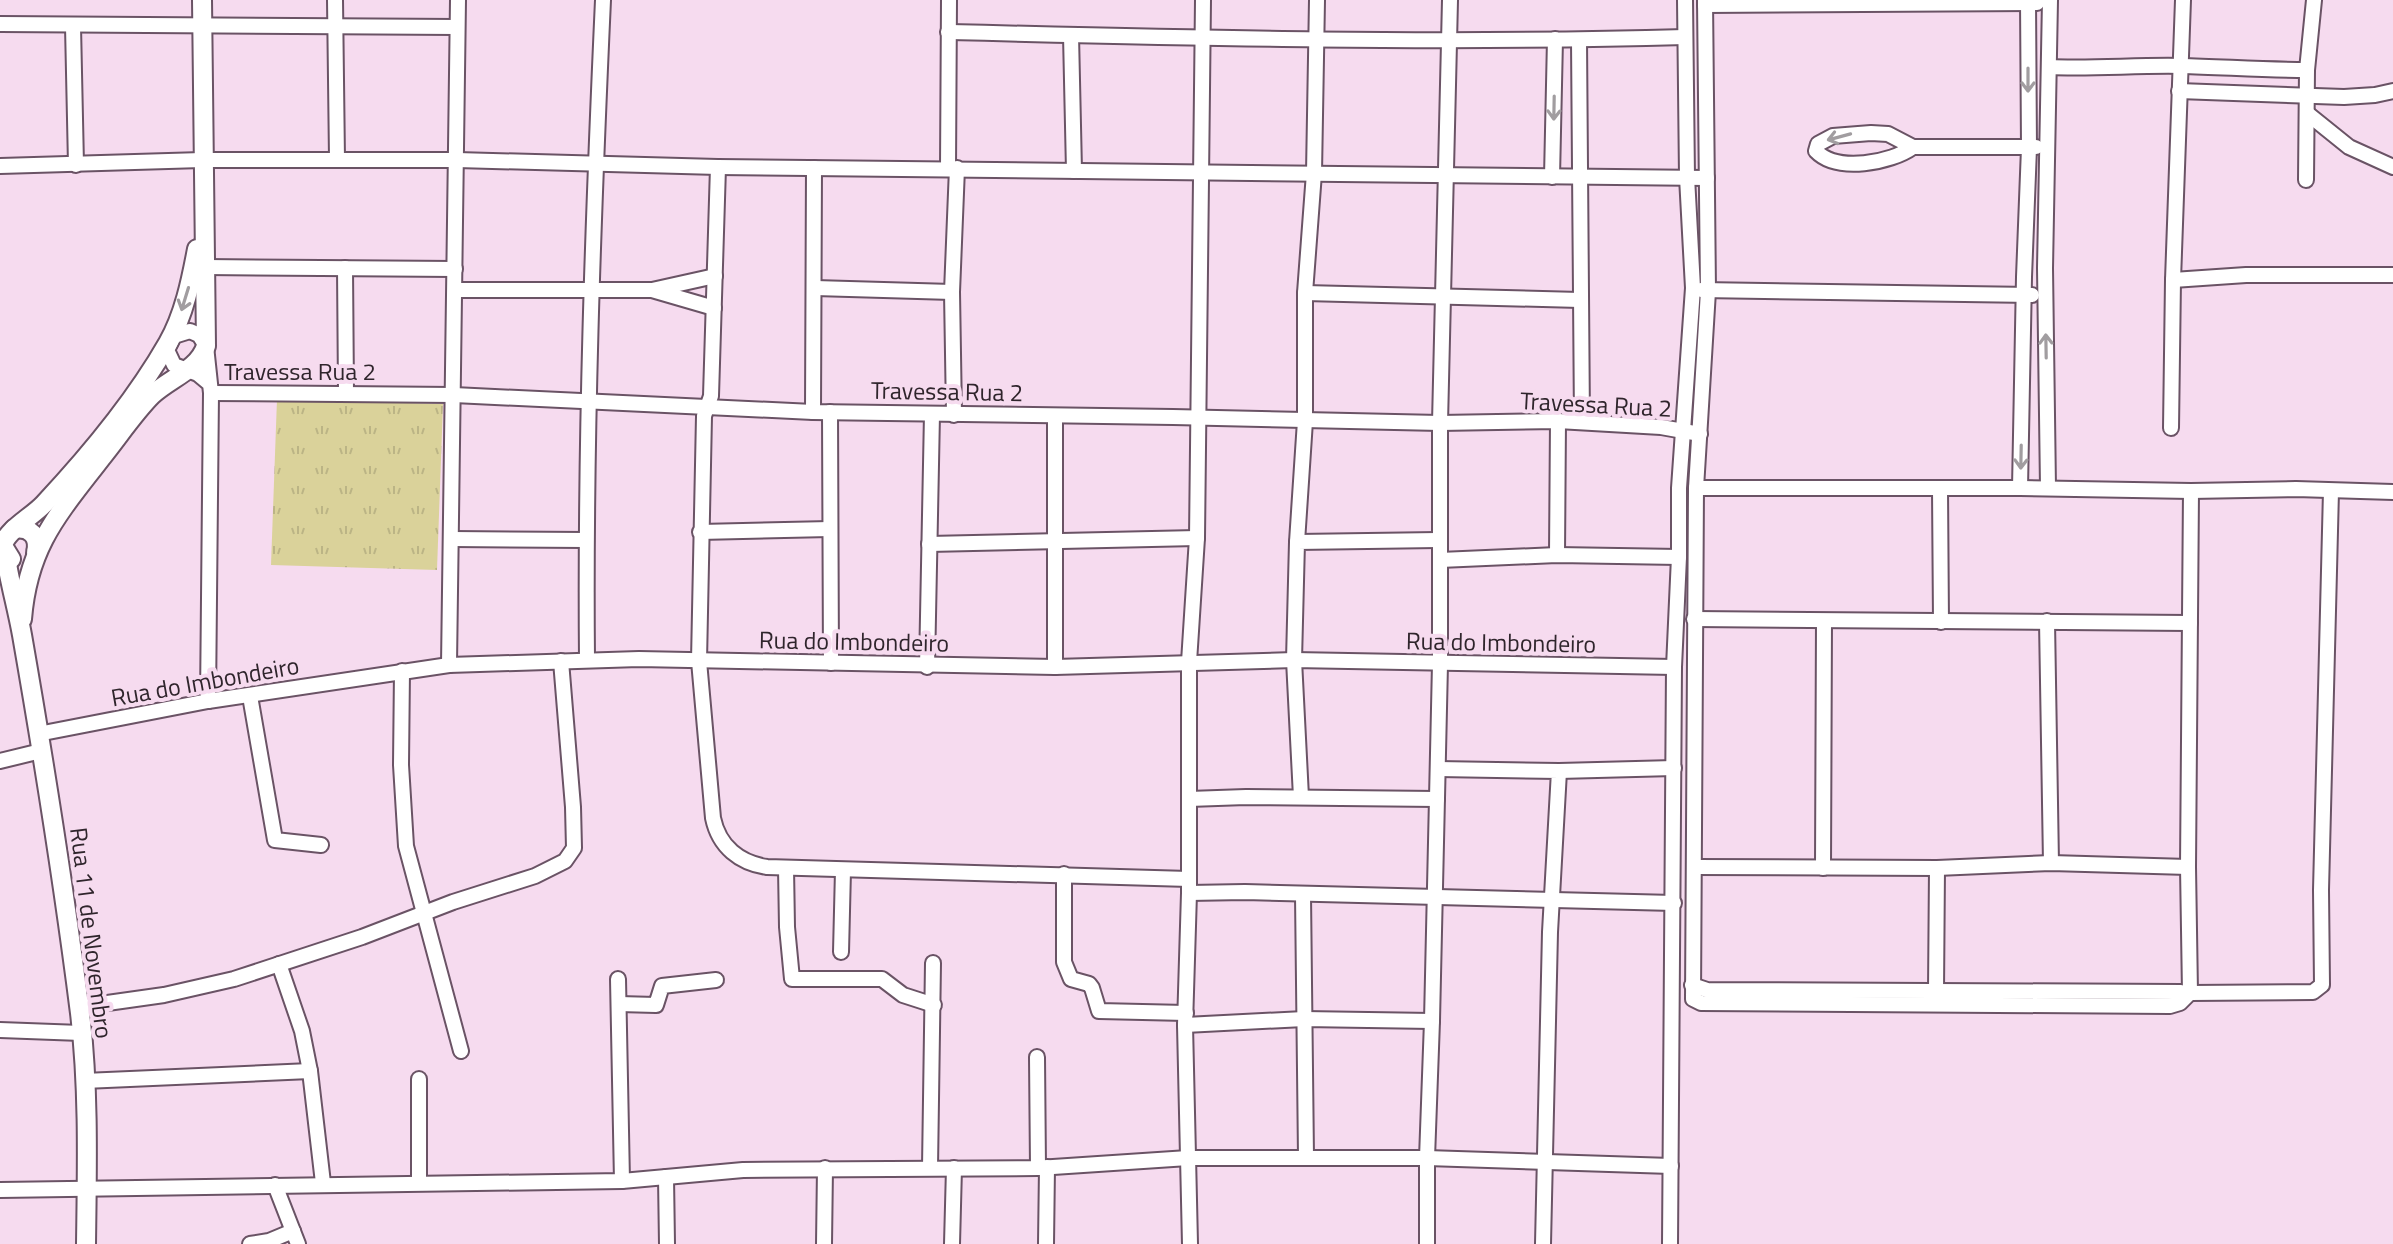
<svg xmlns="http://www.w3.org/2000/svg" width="2393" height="1244" viewBox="0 0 2393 1244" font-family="'Titillium Web',sans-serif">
<defs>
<pattern id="park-tufts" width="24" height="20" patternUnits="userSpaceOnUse" patternTransform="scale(2)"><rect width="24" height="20" fill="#dad29a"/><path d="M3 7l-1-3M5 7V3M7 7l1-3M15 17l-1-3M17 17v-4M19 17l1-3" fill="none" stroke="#bbb485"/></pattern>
</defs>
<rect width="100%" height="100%" fill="#f6dbef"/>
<!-- park -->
<polygon fill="url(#park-tufts)" points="277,399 443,404 437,570 271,565"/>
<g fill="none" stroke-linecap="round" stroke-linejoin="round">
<!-- minor casing -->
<g stroke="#6a5365" stroke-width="18">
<g id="minor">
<polyline points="335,0 337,159"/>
<polyline points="1705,0 1708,291 1696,488 1693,999 1701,1003 2170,1006 2180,1003 2190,993 2188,867 2191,491"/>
<polyline points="1705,5 2037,3"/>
<polyline points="0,24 457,27"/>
<polyline points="73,26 76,165"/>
<path d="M948,32C1194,38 1439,44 1685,37"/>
<polyline points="1071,35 1074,171"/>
<polyline points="1579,40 1582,422"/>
<path d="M2049,67C2093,69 2137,65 2181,66C2223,67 2265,70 2307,70"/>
<polyline points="2179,91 2344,97 2375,95 2393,91"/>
<polyline points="2308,114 2349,147 2393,167"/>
<path d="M1913,147C1891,163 1837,173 1816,151L1818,144L1833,136L1871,133L1888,134L1913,147H2036"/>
<polyline points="0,166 202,160 457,160 718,167 1707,178"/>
<path d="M718,167L711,396L704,416L699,661L713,818C719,847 740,863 767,867L1189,879"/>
<polyline points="948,168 949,0"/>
<polyline points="1552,177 1555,39"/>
<polyline points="2306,180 2307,70 2314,0"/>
<polyline points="205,267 455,269"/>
<polyline points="345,268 346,393"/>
<polyline points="2173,280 2246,275 2393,275"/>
<polyline points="815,288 952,292"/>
<polyline points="455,290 652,290 715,276"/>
<polyline points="652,290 714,308"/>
<polyline points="1701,290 2032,295"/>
<polyline points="1305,293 1580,300"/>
<polyline points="211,393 454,395 813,412 1173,417 1440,423 1558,421 1661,427 1700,434"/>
<polyline points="813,412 814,168"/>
<polyline points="830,412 831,663"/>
<polyline points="954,415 952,292 957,168"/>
<polyline points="2171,428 2173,280 2183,0"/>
<polyline points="1696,488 2020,488 2191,491 2296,489 2393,492"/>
<polyline points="2020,488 2024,277 2029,148 2028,0"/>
<polyline points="2048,488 2045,268 2050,0"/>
<polyline points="1940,489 1941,622"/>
<polyline points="700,532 830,529"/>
<polyline points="452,539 586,540"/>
<polyline points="1297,542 1305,421 1305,293 1314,173 1317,0"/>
<polyline points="929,544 1197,538"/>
<polyline points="1557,555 1558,421"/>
<polyline points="1440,560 1557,555 1679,557"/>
<polyline points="1694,619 2190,623"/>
<polyline points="2047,621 2051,863"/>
<path d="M587,660C585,440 593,220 603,0"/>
<polyline points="449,665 458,0"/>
<polyline points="927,667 932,414"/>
<polyline points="1055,667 1055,416"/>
<polyline points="402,671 401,765 406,846 461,1051"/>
<polyline points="250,696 275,840 321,845"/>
<polyline points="208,701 211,393 206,346 199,335 190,331 174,336 167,350 174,365 198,374 210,384"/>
<polyline points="38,734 208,701 449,665 639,659 1055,667 1294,660 1674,667"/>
<polyline points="0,761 41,751"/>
<polyline points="1438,769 1559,771 1550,932 1543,1244"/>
<polyline points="1559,771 1674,768"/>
<polyline points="1301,797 1294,660 1297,542 1438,540"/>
<polyline points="1189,799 1246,797 1437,799"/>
<polyline points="1694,867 1937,868 2051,863 2188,867"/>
<polyline points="786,868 787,927 792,979 882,979 903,995 934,1005"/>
<polyline points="1823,868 1824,621"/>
<polyline points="1064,874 1064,962 1071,979 1089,984 1092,988 1099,1011 1186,1013"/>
<polyline points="1189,893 1245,892 1674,903"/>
<polyline points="1303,895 1306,1157"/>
<polyline points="841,952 843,870"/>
<polyline points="279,964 302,1031 310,1071 323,1183"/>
<polyline points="618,979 622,1181"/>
<polyline points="1692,985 1707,990 2181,992 2186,996"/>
<polyline points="1936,991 1937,868"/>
<polyline points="2190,993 2313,992 2322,985 2321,890 2331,491"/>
<polyline points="619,1004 656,1005 662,986 716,980"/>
<polyline points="79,1007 164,995 234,979 362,937 453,902 535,876 565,861 574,848 573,807 561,661"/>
<polyline points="1185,1025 1304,1019 1432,1021"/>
<polyline points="0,1030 81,1033"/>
<polyline points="1037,1057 1038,1168"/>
<polyline points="84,1081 310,1071"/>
<polyline points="930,1168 933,963"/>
<polyline points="666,1177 667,1244"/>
<polyline points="419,1183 419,1079"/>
<polyline points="275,1185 298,1244"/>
<polyline points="0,1190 622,1181 743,1170 1038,1168 1188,1158 1427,1158 1671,1166"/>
<polyline points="250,1244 269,1241 293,1231"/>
<polyline points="824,1244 825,1168"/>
<polyline points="952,1244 954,1168"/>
<polyline points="1046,1244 1047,1167"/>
<polyline points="1190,1244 1185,1025 1189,893 1189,662 1197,538 1203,0"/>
<polyline points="1427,1244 1427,1158 1432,1021 1440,664 1440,423 1450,0"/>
<polyline points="1670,1244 1674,667 1679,557 1679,488 1693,288 1687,177 1685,0"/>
</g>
</g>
<!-- major casing -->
<g stroke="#6a5365" stroke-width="22">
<g id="major">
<path d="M14,529C30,526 40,537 36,552"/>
<path d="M5,552C9,580 17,607 22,635C44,761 64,887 80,1013C89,1089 87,1168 86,1244"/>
<path d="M11,559L3,546C5,531 32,517 44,504C88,457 136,399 168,343C184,315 191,281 197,249"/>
<path d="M22,619C28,545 59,513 102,457C119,436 134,413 152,395C170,378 198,370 206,346L202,0"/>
</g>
</g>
<!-- minor -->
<use href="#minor" stroke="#fff" stroke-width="14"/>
<!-- major -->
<use href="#major" stroke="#fff" stroke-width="18"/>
</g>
<!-- one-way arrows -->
<defs><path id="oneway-shaft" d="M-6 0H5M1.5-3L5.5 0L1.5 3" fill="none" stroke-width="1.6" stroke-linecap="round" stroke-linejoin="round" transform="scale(2)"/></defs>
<g stroke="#a19da0">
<use href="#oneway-shaft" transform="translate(2028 80) rotate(90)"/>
<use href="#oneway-shaft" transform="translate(1554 108) rotate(91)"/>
<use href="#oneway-shaft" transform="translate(1839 137) rotate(165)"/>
<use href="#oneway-shaft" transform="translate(185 299) rotate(107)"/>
<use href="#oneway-shaft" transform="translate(2046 346) rotate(-91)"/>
<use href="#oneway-shaft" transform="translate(2021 457) rotate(91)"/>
</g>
<g text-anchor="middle" stroke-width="8" stroke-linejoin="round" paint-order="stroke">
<!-- street labels -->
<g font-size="24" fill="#2f252c" stroke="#f6dbef">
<text x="300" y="380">Travessa Rua 2</text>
<text transform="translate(947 392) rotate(1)" y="8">Travessa Rua 2</text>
<text transform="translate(1596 405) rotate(3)" y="8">Travessa Rua 2</text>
<text transform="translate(854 642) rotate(1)" y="8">Rua do Imbondeiro</text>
<text transform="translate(1501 643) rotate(1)" y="8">Rua do Imbondeiro</text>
<text transform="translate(205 682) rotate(-10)" y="8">Rua do Imbondeiro</text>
<text transform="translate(91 933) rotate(83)" y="8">Rua 11 de Novembro</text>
</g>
</g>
</svg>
